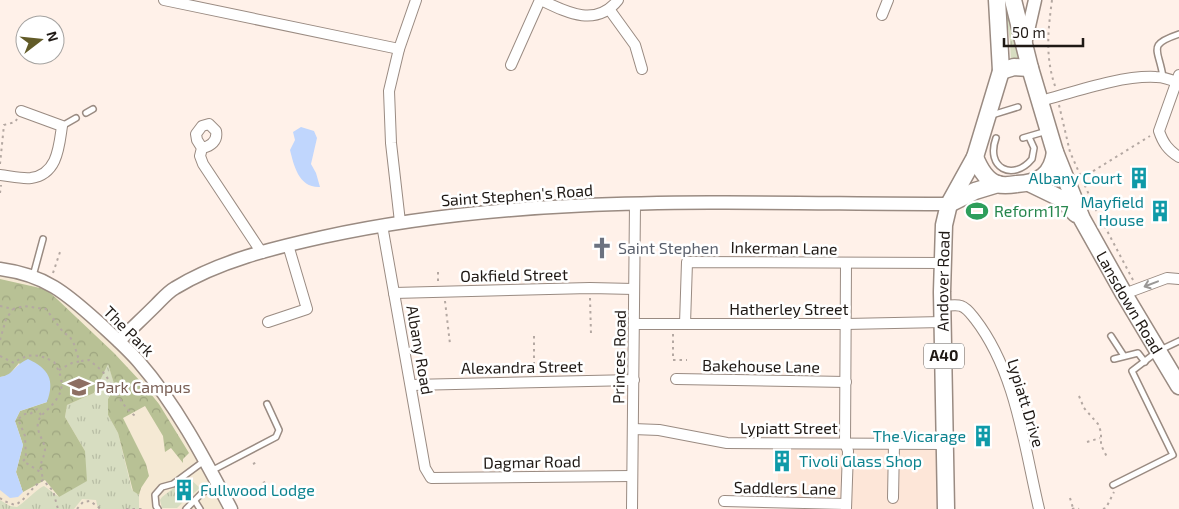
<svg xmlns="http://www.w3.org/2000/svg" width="1179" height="509" viewBox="0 0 1179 509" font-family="'Exo 2',sans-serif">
<defs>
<pattern id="grass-tufts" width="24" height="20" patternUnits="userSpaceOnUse" patternTransform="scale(1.25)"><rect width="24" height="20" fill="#d7ddc1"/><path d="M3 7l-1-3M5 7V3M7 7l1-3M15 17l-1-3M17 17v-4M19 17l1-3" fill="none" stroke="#b8bda5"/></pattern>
<pattern id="forest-crowns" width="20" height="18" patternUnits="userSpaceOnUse" patternTransform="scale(1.25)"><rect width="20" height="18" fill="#b8c195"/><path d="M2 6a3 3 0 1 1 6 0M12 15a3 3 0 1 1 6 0" fill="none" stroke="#9ea580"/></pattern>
</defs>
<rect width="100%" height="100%" fill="#fff1e9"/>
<!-- built -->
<polygon fill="#fde6d8" points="778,445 938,446 938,509 842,509 778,505"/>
<!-- education -->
<polygon fill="#f5e9d4" points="0,269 43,280 139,362 231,509 0,509"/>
<!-- grass -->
<g fill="url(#grass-tufts)">
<polygon points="1004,0 1009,0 1022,66 1011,66 1010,41"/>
<path d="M108,363L115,387L108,399V415L118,433L132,490L139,495V509H98L96,500L82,499L74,509H0V500L10,506L17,507C25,502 38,488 44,486L59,497L85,451L65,417L67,405L94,393Z"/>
<polygon points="188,477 200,488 183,502 177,508 162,508 160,500 162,497"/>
</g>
<!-- forest -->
<polygon fill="url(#forest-crowns)" points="0,279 40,288 48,291 57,299 114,353 142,383 159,404 189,453 183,459 183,463 171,448 165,452 163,436 145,406 123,418 146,464 149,476 141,488 139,495 133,491 118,433 108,415 108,399 115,387 108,364 94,393 67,405 65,417 85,451 87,481 59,497 45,480 23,492 16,472 23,445 15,421 20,411 47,402 19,363 8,376 0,377"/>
<!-- water -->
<g fill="#c0d6fd">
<path d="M301,127L314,131L317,138L311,164L316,173L320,187C299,188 294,166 290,150L295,140L293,132Z"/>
<path d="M28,359C49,369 55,380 47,402L20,411L15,421L23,445L16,472L23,492L18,497L10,498L0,490V377C14,375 14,365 28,359Z"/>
</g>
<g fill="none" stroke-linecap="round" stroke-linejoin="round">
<!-- service casing -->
<g stroke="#9a8b82" stroke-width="8">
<g id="service">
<path d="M1163,77C1159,49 1146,45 1179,34"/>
<polyline points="86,113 93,109"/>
<polyline points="992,115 1018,107"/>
<polyline points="62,126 76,118"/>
<path d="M996,138C985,168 1013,182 1032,159L1034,148L1029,137"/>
<polyline points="1023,138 1047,131"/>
<polyline points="33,276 43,239"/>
<polyline points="1111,336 1124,356"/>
<polyline points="1114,359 1138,353 1145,362"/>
<polyline points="211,471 276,437 279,430 267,404"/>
<polyline points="1113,485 1173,455 1132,371 1158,351 1179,341"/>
<polyline points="195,501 200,509"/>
<polyline points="158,509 156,506 155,495 162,487 173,484 204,461"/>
<polyline points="186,509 202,493 217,484"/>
</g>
</g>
<!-- minor casing -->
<g stroke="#9a8b82" stroke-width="12">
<g id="minor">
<polyline points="164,0 399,49"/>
<path d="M541,0C566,12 596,28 618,0"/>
<polyline points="609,9 635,45 642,69"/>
<polyline points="882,15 888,0"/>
<polyline points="511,65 540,0"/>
<path d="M1179,75L1159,131C1163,143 1168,150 1179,157"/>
<path d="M1041,101C1074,92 1122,75 1156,77C1164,77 1172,80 1179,83"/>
<path d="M202,148C211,146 218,141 216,131L209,124L202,126L196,134L197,140L202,148L200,156L203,164L262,253"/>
<path d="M0,175C10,176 21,179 31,178C58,174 59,146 62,126L21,111"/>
<polyline points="400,222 391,143 389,91 399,49 416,0"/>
<polyline points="382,225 425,468 431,478 632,476"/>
<polyline points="394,293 590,288 634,289"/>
<polyline points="1124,294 1167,278 1179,279"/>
<path d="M942,306C948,306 956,304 961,306C967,308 971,314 975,319C1016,372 1024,446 1039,509"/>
<polyline points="268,322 307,309 288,245"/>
<polyline points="634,324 846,324 943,322"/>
<polyline points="685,324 687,262 943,263"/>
<polyline points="676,379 846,382"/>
<polyline points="411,385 634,380"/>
<polyline points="633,429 659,430 727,443 945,444"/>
<polyline points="893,498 894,444"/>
<polyline points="724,501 846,504"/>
<polyline points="632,509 635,204"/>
<polyline points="846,509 848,451 845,443 846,263"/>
</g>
</g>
<!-- tertiary casing -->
<g stroke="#9a8b82" stroke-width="15">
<g id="tertiary">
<polyline points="1025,44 1035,0"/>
<path d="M0,269C45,275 66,293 98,322C112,335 126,347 139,362C177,406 204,458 231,509"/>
<path d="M119,341C131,329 144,317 156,305C162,299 168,292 175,288C219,261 273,248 323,237C528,192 740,204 949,204"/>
</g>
</g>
<!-- trunk casing -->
<g stroke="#9a8b82" stroke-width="19">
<g id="trunk">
<path id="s1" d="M1013,0L1030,68L1055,152L1082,219L1124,294L1179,386"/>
<polyline points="1001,71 1014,67 1030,68"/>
<path d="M975,157C979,167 986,180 997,184C1003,186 1011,185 1017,184C1039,183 1052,175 1055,152"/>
<polyline points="1031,184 1062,199 1076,214"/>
<polyline points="949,204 975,191 998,184"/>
<path id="s2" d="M946,509L942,292L944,225L949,204L975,157L1001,71L997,0"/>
</g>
</g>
<!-- path -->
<g stroke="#b4a8a2" stroke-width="2" stroke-dasharray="2.5 4" stroke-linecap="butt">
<path d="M1052,0C1048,31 1045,56 1055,86"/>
<polyline points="1059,105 1070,152 1094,206 1133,280"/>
<polyline points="0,164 4,125 15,122 17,119"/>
<polyline points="1082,178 1150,136"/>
<polyline points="0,193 1,185"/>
<polyline points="438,272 438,283"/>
<polyline points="53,273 61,249"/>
<polyline points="590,298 591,334"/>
<polyline points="445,301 450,344"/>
<path d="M0,306L13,309L24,306L46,309L63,332L70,337L74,344L78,357L82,361L89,360C95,365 102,370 106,376C116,390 122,408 137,417"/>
<polyline points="673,334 673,360 687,360"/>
<polyline points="534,336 534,372"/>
<polyline points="0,340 6,319 13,309"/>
<path d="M0,356L14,363C28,352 39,354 54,362C66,382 64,394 47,410C43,414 39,417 38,423C36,432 44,440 45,449C45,455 42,459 41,464C41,469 42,475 43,480"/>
<polyline points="59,370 72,363 82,361"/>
<polyline points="1079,396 1084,408 1098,424 1101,432 1101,445 1108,459"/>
<polyline points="41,415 37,409 30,414 25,414 18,419 25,436 26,458 23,461 42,473"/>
<polyline points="1087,442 1100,438"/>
<polyline points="253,464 257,462"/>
<polyline points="263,483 267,481"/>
<path d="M0,498L4,501L15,505C27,499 31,487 43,480L53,491L58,509"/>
<polyline points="1070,498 1073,508"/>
<polyline points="77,509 83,502 90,501 101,509"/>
<polyline points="126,509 142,509"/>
<polyline points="1072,509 1076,508 1079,509"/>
<polyline points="1103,509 1106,508 1114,492"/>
</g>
<!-- service -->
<use href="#service" stroke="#fff" stroke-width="5"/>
<!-- minor -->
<use href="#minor" stroke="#fff" stroke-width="10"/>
<!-- tertiary -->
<use href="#tertiary" stroke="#fff" stroke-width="12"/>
<!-- trunk -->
<use href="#trunk" stroke="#fff" stroke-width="16"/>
</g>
<!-- one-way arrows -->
<defs><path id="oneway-shaft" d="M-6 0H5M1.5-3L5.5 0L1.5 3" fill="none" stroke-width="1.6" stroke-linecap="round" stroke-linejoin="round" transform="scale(1.25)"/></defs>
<use stroke="#9a9896" href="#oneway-shaft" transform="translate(1151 284) rotate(159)"/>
<!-- icons -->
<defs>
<g id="building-bare" transform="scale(1.725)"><path d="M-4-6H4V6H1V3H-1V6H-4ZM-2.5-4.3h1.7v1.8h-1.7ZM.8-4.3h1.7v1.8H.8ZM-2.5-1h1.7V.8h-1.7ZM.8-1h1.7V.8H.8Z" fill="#0f9aa8" stroke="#fff" stroke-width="2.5" paint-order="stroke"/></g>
<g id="stadium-bare" transform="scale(1.725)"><path d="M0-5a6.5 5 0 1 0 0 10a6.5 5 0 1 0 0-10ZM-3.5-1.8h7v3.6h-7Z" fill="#2e9e5b" stroke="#fff" stroke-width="2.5" paint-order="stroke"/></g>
<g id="church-bare" transform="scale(1.725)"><path d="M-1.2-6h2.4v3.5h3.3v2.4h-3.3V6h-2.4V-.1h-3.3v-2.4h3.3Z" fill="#6b7280" stroke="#fff" stroke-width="2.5" paint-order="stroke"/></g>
<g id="university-bare" transform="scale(1.725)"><path d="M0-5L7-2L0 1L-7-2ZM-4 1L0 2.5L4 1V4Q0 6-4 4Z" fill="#8d6e63" stroke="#fff" stroke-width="2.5" paint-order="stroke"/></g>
</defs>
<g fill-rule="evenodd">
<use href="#building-bare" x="1139" y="178"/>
<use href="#stadium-bare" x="977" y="211"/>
<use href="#building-bare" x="1160" y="211"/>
<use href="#church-bare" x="602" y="248"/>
<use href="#university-bare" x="79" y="387"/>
<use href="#building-bare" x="983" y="436"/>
<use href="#building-bare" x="782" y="461"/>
<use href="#building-bare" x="184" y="490"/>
</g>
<g text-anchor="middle" stroke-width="5" stroke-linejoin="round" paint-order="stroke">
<!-- shield labels -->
<rect fill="#fff" stroke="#625e5b" stroke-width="1" x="924" y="343.5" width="40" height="25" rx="4"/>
<g font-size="15" font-weight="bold" fill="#1f1915">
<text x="944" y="361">A40</text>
</g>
<!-- culture labels -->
<g font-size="16" fill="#0d838f" stroke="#fff" text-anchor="end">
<text x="1122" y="184">Albany Court</text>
<text x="1144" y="208">Mayfield<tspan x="1144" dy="18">House</tspan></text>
<text x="966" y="442">The Vicarage</text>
<text x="799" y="467" text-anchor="start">Tivoli Glass Shop</text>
<text x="200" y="496" text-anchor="start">Fullwood Lodge</text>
</g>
<!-- street labels -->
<g font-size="16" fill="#1f1915" stroke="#fff">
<text transform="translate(517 195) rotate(-4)" y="6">Saint Stephen's Road</text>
<text transform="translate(784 248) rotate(1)" y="6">Inkerman Lane</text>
<text transform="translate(514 275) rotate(-1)" y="6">Oakfield Street</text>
<text dy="6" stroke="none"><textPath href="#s2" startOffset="228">Andover Road</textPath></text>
<text dy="6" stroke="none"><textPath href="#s1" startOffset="326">Lansdown Road</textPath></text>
<text x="789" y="315">Hatherley Street</text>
<text transform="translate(129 331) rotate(45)" y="6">The Park</text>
<text transform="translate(420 350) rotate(80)" y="6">Albany Road</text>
<text transform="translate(619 357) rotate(-89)" y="6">Princes Road</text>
<text transform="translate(761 366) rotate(1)" y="6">Bakehouse Lane</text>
<text transform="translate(522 367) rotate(-1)" y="6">Alexandra Street</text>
<text transform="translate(1026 403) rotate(73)" y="6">Lypiatt Drive</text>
<text x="789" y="434">Lypiatt Street</text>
<text transform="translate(532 462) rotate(-1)" y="6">Dagmar Road</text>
<text transform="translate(785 488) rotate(1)" y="6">Saddlers Lane</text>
</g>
<!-- leisure labels -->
<g font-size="16" fill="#27864d" stroke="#fff" text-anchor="start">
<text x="994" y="217">Reform117</text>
</g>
<!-- worship labels -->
<g font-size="16" fill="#5b616d" stroke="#fff" text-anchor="start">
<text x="618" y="254">Saint Stephen</text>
</g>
<!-- education labels -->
<g font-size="16" fill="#785e54" stroke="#fff" text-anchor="start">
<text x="96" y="393">Park Campus</text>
</g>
</g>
<!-- north arrow -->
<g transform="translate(40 40) rotate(74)"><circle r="24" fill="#ffffff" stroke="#a5a3a1"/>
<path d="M0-4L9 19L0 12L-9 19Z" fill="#625b28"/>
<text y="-8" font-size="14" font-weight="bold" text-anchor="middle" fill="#1f1915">N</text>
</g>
<!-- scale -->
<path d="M1004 38v8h79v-8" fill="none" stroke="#1f1915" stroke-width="2.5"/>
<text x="1012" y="38" font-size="15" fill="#1f1915" stroke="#ffffff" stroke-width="4" paint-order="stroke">50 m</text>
</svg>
